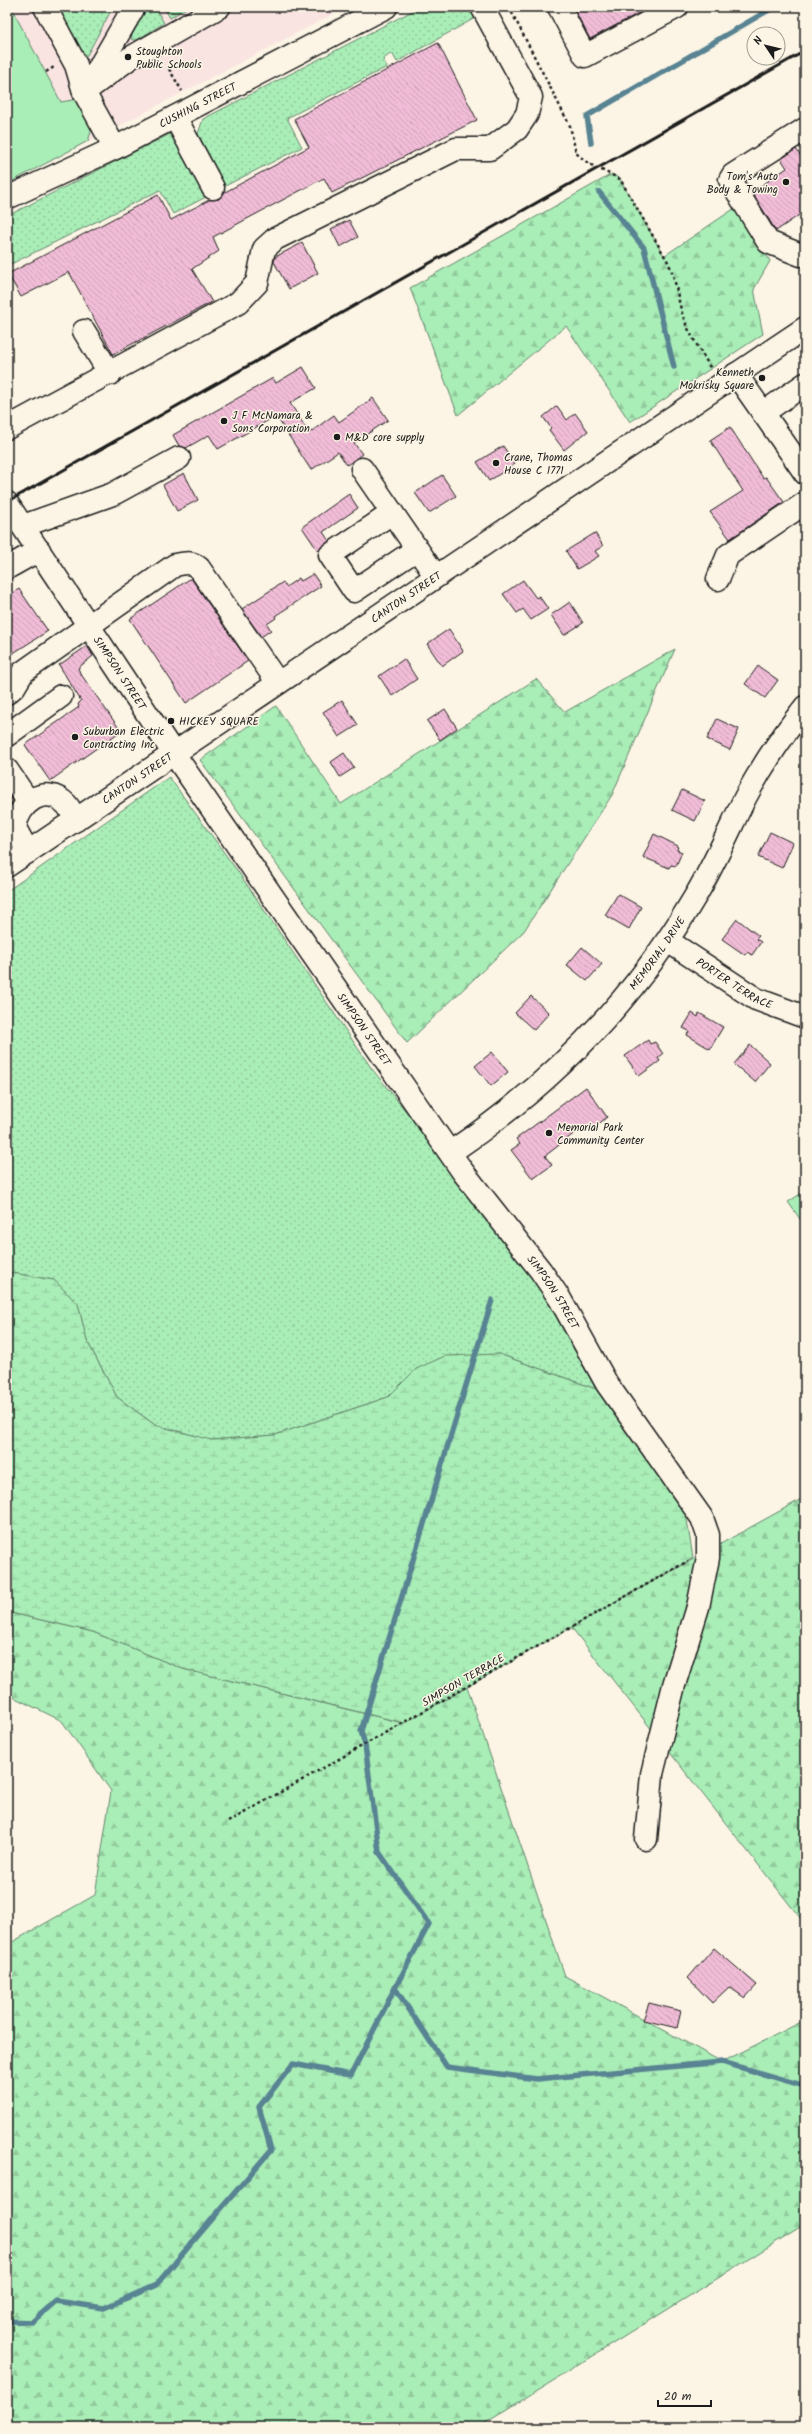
<svg xmlns="http://www.w3.org/2000/svg" width="812" height="2434" viewBox="0 0 812 2434" font-family="Kalam,sans-serif">
<defs>
<pattern id="grass-dots" width="8" height="8" patternUnits="userSpaceOnUse"><rect width="8" height="8" fill="#a9edb7"/><path d="M2 2h.1M6 6h.1" fill="none" stroke="#91cb9d" stroke-width="1.8" stroke-linecap="round"/></pattern>
<pattern id="forest-firs" width="22" height="20" patternUnits="userSpaceOnUse"><rect width="22" height="20" fill="#a9edb7"/><path d="M5 1l3.5 6h-7zM16 11l3.5 6h-7z" fill="#91cb9d"/></pattern>
<pattern id="wetland-marsh" width="20" height="14" patternUnits="userSpaceOnUse"><rect width="20" height="14" fill="#a9edb7"/><path d="M1 5h8M5 5V1M11 12h8M15 12V8" fill="none" stroke="#91cb9d"/></pattern>
<pattern id="building-back-hatch" width="6" height="6" patternUnits="userSpaceOnUse"><rect width="6" height="6" fill="#f1bcd7"/><path d="M-1 5l2 2M0 0l6 6M5-1l2 2" fill="none" stroke="#cea1b8"/></pattern>
</defs>
<rect width="100%" height="100%" fill="#fcf5e5"/>
<filter id="ink" filterUnits="userSpaceOnUse"><feTurbulence type="fractalNoise" baseFrequency=".025" numOctaves="2"/><feDisplacementMap in="SourceGraphic" scale="8" xChannelSelector="R" yChannelSelector="G"/><feConvolveMatrix kernelMatrix="1 2 1 2 8 2 1 2 1" color-interpolation-filters="sRGB"/></filter>
<g filter="url(#ink)">
<!-- built -->
<polygon fill="#f9e4e1" points="7,7 347,7 7,184"/>
<!-- grass -->
<g fill="url(#grass-dots)" stroke="#62846a">
<polygon points="55,7 113,7 86,57 83,56"/>
<polygon points="147,7 155,7 164,23 137,40 132,40 131,37"/>
<polygon points="164,7 171,9 188,7 170,18"/>
<polygon points="420,7 469,7 475,18 397,62 392,53 383,59 387,67 287,118 302,147 225,186 198,134 203,119"/>
<polygon points="174,132 208,196 173,214 160,190 7,266 7,216"/>
<polygon points="169,777 239,873 372,1069 458,1176 538,1284 596,1389 499,1354 416,1369 388,1397 275,1435 211,1440 155,1425 117,1397 87,1341 78,1304 54,1280 7,1272 7,891"/>
</g>
<!-- forest -->
<g fill="url(#forest-firs)" stroke="#62846a">
<polygon points="612,174 620,179 664,256 738,206 770,261 754,289 763,334 630,422 566,326 458,415 410,288"/>
<polygon points="675,649 612,795 524,931 407,1043 200,760 276,706 341,804 536,679 565,712"/>
<polygon points="805,1497 805,1924 571,1627"/>
<polygon points="7,1612 93,1632 183,1669 403,1723 467,1687 565,1976 722,2062 805,2020 805,2224 479,2427 7,2427 7,1945 95,1895 111,1791 62,1721 7,1694"/>
</g>
<!-- wetland -->
<polygon fill="url(#wetland-marsh)" stroke="#62846a" points="7,1272 54,1280 78,1304 87,1341 117,1397 155,1425 211,1440 275,1435 388,1397 416,1369 445,1356 499,1354 596,1389 686,1513 693,1558 404,1723 183,1669 93,1632 7,1612"/>
<!-- green -->
<g fill="#a9edb7" stroke="#62846a">
<polygon points="7,7 11,7 61,102 78,99 93,126 88,141 7,184"/>
<polygon points="805,1191 805,1226 788,1202"/>
</g>
<g fill="none" stroke-linecap="round" stroke-linejoin="round">
<!-- stream -->
<g stroke="#588392" stroke-width="5.5">
<polyline points="591,143 587,116 774,7"/>
<polyline points="599,192 644,248 674,367"/>
<polyline points="395,1988 429,1924 379,1852 365,1745 361,1731 492,1300"/>
<polyline points="7,2321 32,2322 56,2301 104,2308 156,2285 271,2150 259,2107 293,2064 351,2075 395,1988 447,2067 537,2079 722,2062 805,2086"/>
</g>
</g>
<!-- building -->
<g fill="url(#building-back-hatch)" stroke="#1c1c1c">
<polygon points="573,7 650,7 590,39"/>
<polygon points="438,43 477,120 332,193 324,178 213,237 219,251 192,269 212,302 113,354 69,272 21,297 8,274 158,195 171,220 209,200 219,199 225,192 309,147 294,119"/>
<polygon points="796,149 805,162 805,211 776,231 752,192 787,168 781,159"/>
<polygon points="349,220 358,237 340,247 331,229"/>
<polygon points="302,243 318,273 289,289 274,262 275,257"/>
<polygon points="303,367 316,388 290,403 309,433 334,415 339,422 373,398 388,420 354,443 362,454 347,465 338,452 311,470 276,416 218,449 209,435 186,448 179,446 173,435 273,378 276,383"/>
<polygon points="557,406 567,420 575,413 588,431 564,450 549,430 551,428 543,417"/>
<polygon points="730,427 763,478 766,477 784,502 730,539 710,512 743,491 710,440"/>
<polygon points="503,446 515,464 489,481 477,462"/>
<polygon points="184,473 198,500 177,511 163,485"/>
<polygon points="442,475 456,496 429,513 415,493"/>
<polygon points="349,494 358,508 323,532 329,541 318,551 302,527"/>
<polygon points="595,533 603,546 595,551 599,556 577,569 566,551"/>
<polygon points="313,574 321,586 275,616 276,618 267,624 271,630 261,637 242,609 283,582 286,587 299,578 301,581"/>
<polygon points="191,578 248,661 186,703 130,619"/>
<polygon points="523,580 536,598 539,596 548,609 531,620 523,609 517,613 503,594"/>
<polygon points="19,589 48,631 7,657 7,597"/>
<polygon points="570,602 583,623 564,635 551,615"/>
<polygon points="449,629 463,651 442,666 427,644"/>
<polygon points="87,646 93,656 78,668 80,673 121,731 50,781 25,745 79,707 78,704 81,701 59,665"/>
<polygon points="404,659 417,679 392,696 379,676"/>
<polygon points="758,666 778,680 765,698 745,684"/>
<polygon points="342,700 358,725 339,737 323,712"/>
<polygon points="445,709 457,728 440,740 427,721"/>
<polygon points="717,719 739,729 730,750 707,739"/>
<polygon points="344,753 354,768 340,777 331,762"/>
<polygon points="682,790 705,801 695,821 672,810"/>
<polygon points="770,832 793,843 782,868 758,857"/>
<polygon points="654,834 678,846 677,850 682,852 676,866 671,865 669,868 643,857"/>
<polygon points="618,894 641,907 629,929 605,915"/>
<polygon points="737,919 759,936 756,939 761,942 752,955 747,952 745,955 722,939"/>
<polygon points="582,947 602,964 587,981 567,965"/>
<polygon points="531,996 549,1013 534,1030 515,1013"/>
<polygon points="692,1013 698,1017 699,1013 723,1027 710,1049 687,1035 689,1031 683,1028"/>
<polygon points="648,1040 650,1044 655,1042 663,1054 658,1058 660,1061 639,1076 625,1056"/>
<polygon points="750,1045 770,1063 755,1082 734,1064"/>
<polygon points="492,1052 508,1072 491,1086 475,1066"/>
<polygon points="586,1087 607,1117 590,1131 585,1125 545,1156 552,1165 533,1179 511,1150 520,1144 516,1139"/>
<polygon points="714,1948 757,1985 745,1998 729,1987 712,2003 688,1978"/>
<polygon points="649,2003 681,2011 677,2028 643,2020"/>
</g>
<g fill="none" stroke-linecap="round" stroke-linejoin="round">
<!-- minor casing -->
<g stroke="#1c1c1c" stroke-width="25">
<g id="minor">
<polyline points="45,7 76,65 84,92 115,148"/>
<polyline points="559,7 585,56 677,7"/>
<polyline points="90,83 134,7"/>
<polyline points="84,92 130,58 219,7"/>
<polyline points="175,117 213,188"/>
<path id="s1" d="M7,198L115,148L386,7"/>
<polyline points="801,255 768,242 730,180 733,175 805,129"/>
<polyline points="84,331 110,374"/>
<polyline points="736,374 805,473"/>
<polyline points="763,413 805,384"/>
<polyline points="7,428 238,303 257,283 264,249 275,239 456,149 490,149 517,129 527,114 531,97 482,7"/>
<polyline points="362,469 435,575"/>
<path id="s2" d="M7,503L174,754L463,1172L541,1271L560,1299L607,1384L702,1518L708,1535V1558L698,1607L674,1685L652,1774L646,1839"/>
<polyline points="392,513 330,555 354,591 417,549"/>
<polyline points="23,526 113,494 179,458"/>
<polyline points="7,568 39,550"/>
<polyline points="718,579 728,555 805,503"/>
<path d="M7,693L14,687L23,672L175,565C185,563 191,561 199,568L278,683"/>
<polyline points="7,735 61,696"/>
<polyline points="7,770 28,801"/>
<path d="M28,852L15,828C18,803 45,783 66,804C70,808 73,815 76,820"/>
<path id="s3" d="M668,941L756,999L805,1017"/>
<path id="s4" d="M451,1152C551,1085 635,999 696,895C715,863 729,830 745,798C762,766 782,736 805,707"/>
</g>
</g>
<!-- major casing -->
<g stroke="#1c1c1c" stroke-width="25">
<g id="major">
<path id="s5" d="M7,866L805,328"/>
</g>
</g>
<!-- path -->
<g stroke="#1c1c1c" stroke-width="2.5" stroke-dasharray="3 3" stroke-linecap="butt">
<path d="M509,7L570,126L576,153L589,164L620,179L668,262C676,279 677,296 682,313C688,333 701,351 711,369"/>
<polyline points="169,69 182,91"/>
<polyline points="46,72 54,67"/>
<polyline points="228,1822 688,1561"/>
</g>
<!-- minor -->
<use href="#minor" stroke="#fcf5e5" stroke-width="22"/>
<!-- major -->
<use href="#major" stroke="#fcf5e5" stroke-width="22"/>
<!-- rail -->
<polyline stroke="#1c1c1c" stroke-width="3" points="7,502 805,51"/>
</g>
</g>
<!-- markers -->
<g fill="#1c1c1c" stroke="#fcf5e5" stroke-width="1.5">
<circle cx="128" cy="57" r="4"/>
<circle cx="786" cy="182" r="4"/>
<circle cx="762" cy="378" r="4"/>
<circle cx="224" cy="421" r="4"/>
<circle cx="337" cy="437" r="4"/>
<circle cx="496" cy="463" r="4"/>
<circle cx="171" cy="721" r="4"/>
<circle cx="75" cy="737" r="4"/>
<circle cx="549" cy="1133" r="4"/>
</g>
<g text-anchor="middle" stroke-width="3" stroke-linejoin="round" paint-order="stroke">
<!-- poi labels -->
<g font-size="11" fill="#1c1c1c" stroke="#fcf5e5" text-anchor="start">
<text x="136" y="55">Stoughton<tspan x="136" dy="13">Public Schools</tspan></text>
<text x="778" y="180" text-anchor="end">Tom's Auto<tspan x="778" dy="13">Body &amp; Towing</tspan></text>
<text x="754" y="376" text-anchor="end">Kenneth<tspan x="754" dy="13">Mokrisky Square</tspan></text>
<text x="232" y="419">J F McNamara &amp;<tspan x="232" dy="13">Sons Corporation</tspan></text>
<text x="345" y="441">M&amp;D core supply</text>
<text x="504" y="461">Crane, Thomas<tspan x="504" dy="13">House C 1771</tspan></text>
<text x="179" y="725">HICKEY SQUARE</text>
<text x="83" y="735">Suburban Electric<tspan x="83" dy="13">Contracting Inc</tspan></text>
<text x="557" y="1131">Memorial Park<tspan x="557" dy="13">Community Center</tspan></text>
</g>
<!-- street labels -->
<g font-size="11" fill="#1c1c1c" stroke="#fcf5e5">
<text dy="4" stroke="none"><textPath href="#s1" startOffset="212">CUSHING STREET</textPath></text>
<text dy="4" stroke="none"><textPath href="#s5" startOffset="481">CANTON STREET</textPath></text>
<text dy="4" stroke="none"><textPath href="#s2" startOffset="204">SIMPSON STREET</textPath></text>
<text dy="4" stroke="none"><textPath href="#s5" startOffset="157">CANTON STREET</textPath></text>
<text dy="4" stroke="none"><textPath href="#s4" startOffset="288">MEMORIAL DRIVE</textPath></text>
<text dy="4" stroke="none"><textPath href="#s3" startOffset="79">PORTER TERRACE</textPath></text>
<text dy="4" stroke="none"><textPath href="#s2" startOffset="636">SIMPSON STREET</textPath></text>
<text dy="4" stroke="none"><textPath href="#s2" startOffset="960">SIMPSON STREET</textPath></text>
<text transform="translate(463 1680) rotate(-30)" y="4">SIMPSON TERRACE</text>
</g>
</g>
<!-- margin -->
<rect width="812" height="2434" fill="none" stroke="#fcf5e5" stroke-width="24"/>
<rect x="12" y="12" width="788" height="2410" fill="none" stroke="#1c1c1c" stroke-width="1.5" filter="url(#ink)"/>
<!-- north arrow -->
<g transform="translate(766 46) rotate(305)"><circle r="19" fill="#fcf5e5" stroke="#a29e95"/>
<path d="M0-3L7 15L0 10L-7 15Z" fill="#1c1c1c"/>
<text y="-6" font-size="11" font-weight="bold" text-anchor="middle" fill="#1c1c1c">N</text>
</g>
<!-- scale -->
<path d="M658 2400v6h53v-6" fill="none" stroke="#1c1c1c" stroke-width="2"/>
<text x="664" y="2400" font-size="12" fill="#1c1c1c" stroke="#fcf5e5" stroke-width="3" paint-order="stroke">20 m</text>
</svg>
